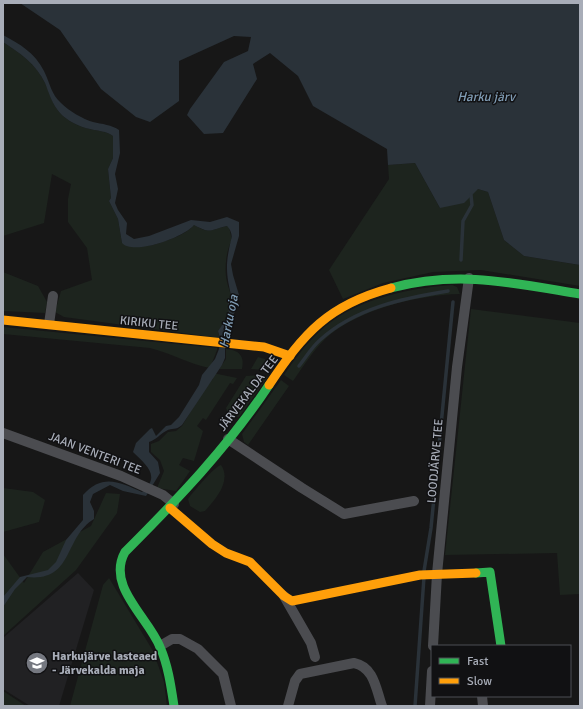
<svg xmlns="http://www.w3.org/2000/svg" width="583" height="709" viewBox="0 0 583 709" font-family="Signika,sans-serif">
<rect width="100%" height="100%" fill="#171717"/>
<!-- built -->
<polygon fill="#212123" points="78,573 94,590 59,706 30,706 3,689 3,638"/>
<!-- green -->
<g fill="#1d241e">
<path d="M3,42C20,53 36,64 45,83C50,93 52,104 60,113C66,120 81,128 90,129C98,131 106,131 113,136V158L108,169L111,198L109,201L118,219L122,243C131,244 144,247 153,245C166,241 186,235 194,225C211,235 211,229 227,226L229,227L232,240C226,250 224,270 227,282C228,288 232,294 231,300C230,312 226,321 218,331L220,338L64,317L55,312L61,291L92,280L87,248L68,222V199L71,184L52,174L44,223L3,236Z"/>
<polygon points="415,163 440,208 478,189 488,192 504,240 524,256 580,265 580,286 481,270 433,272 383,283 343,299 329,270 389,179 388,165"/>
<polygon points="3,272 38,286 47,302 45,313 3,311"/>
<path d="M452,285L457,287L460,294C417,295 356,310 325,339C312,352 303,367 293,381L284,375C295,359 305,345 319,332C352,300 408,288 452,285Z"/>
<polygon points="471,309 580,323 580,594 560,595 557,553 445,555"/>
<path d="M3,327L217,348V350L210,368C189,364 171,353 150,348L3,334Z"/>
<path d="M226,349C239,350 245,356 242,369H219L226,359Z"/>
<polygon points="258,357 265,359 270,370 251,369"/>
<polygon points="213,373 237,378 233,384 230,383 206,420 203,418 197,426 203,431 194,461 183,458 179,465 190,471 176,491 157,488 164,471 160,460 151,452 151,444 159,441 168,432 176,431 182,426 203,391 213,379"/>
<polygon points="261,375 268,377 239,417 229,416 226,408 246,376"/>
<polygon points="281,380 289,386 248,445 244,442 242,434"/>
<path d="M221,465C232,481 215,500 205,511L200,512L190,506L188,499C192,493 215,466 221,465Z"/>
<polygon points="3,488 33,492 45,500 39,522 3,532"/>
<polygon points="106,493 120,494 117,513 76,570 3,636 3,554 24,583 43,552 91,526"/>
<polygon points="109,578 153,651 164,682 167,706 70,706 103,585"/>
<polygon points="3,691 26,706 3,706"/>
</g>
<!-- water -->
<g fill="#2a3239">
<polygon points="20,3 580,3 580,265 524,256 504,240 488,192 478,189 464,203 440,208 415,163 388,165 387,149 313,106 298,76 270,53 253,64 257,79 223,133 204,134 187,115 190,109 224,62 248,51 251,37 234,36 179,61 179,101 150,122 136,117 101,89 60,30"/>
<path d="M3,35C20,44 35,53 44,71C50,83 51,94 61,103C69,111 83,119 93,122C102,124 112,125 119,130L120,153L115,174L118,189L115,203L118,210L127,223L126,234L134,239L149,236L191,220L210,222L227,217L239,222V236L231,264L233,275L239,295L235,312L230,319L229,332L225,338V358L222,365L182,425C175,431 173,427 166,431C160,434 156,440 149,442V452L158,462L160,473L146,496L123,491L110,485L93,494L90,502L94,511V519C63,538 74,582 27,577L15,589L3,607V597L20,577L48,570L56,562L66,540L83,520V495C102,473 120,482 142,492C162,476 145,464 133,452L136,443L150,429L152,428L156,436L166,426L171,425L179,417L199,385L202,375L215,359L219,349L220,338L218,331L229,315L228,303L232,299C226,274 225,265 231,240C233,235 230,229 227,226C211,229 212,235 194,225C185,237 133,256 122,243L118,219L109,201L111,198L108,169L113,158V136C106,131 98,131 90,129C81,128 66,120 60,113C52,104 49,93 45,83C36,64 20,53 3,42Z"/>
</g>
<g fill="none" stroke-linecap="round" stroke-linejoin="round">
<!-- stream -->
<g stroke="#2a3239" stroke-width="3.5">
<polyline points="461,260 463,221 472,205 471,195"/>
<path d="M299,366C306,357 312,347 320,340C355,308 404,298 448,291"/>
<polyline points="424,571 431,528 453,302"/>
<polyline points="415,706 424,577"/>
</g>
<!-- street -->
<g stroke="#4b4c50" stroke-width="10">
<polyline points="49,324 53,296"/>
<polyline points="3,433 121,476 163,495 174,504"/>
<polyline points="228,439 302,488 344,514 414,501"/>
<polyline points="284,596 311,643 315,657"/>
<polyline points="160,646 172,639 180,639 198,649 223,674 231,706"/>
<polyline points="433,646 437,574 457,367 469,278"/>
<polyline points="482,696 483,706"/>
<path d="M288,706L295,681L300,674L354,663C374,667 376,689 382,706"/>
<polyline points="430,706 432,671"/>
</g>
<!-- fast -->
<g stroke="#30b455" stroke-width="9">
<path d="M391,288C459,270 513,283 580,294"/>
<polyline points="476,573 490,572 501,646"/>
<path d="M174,706C171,686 168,665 160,647C148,617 106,586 125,552C177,500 228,447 269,385"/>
</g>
<!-- slow -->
<g stroke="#ff9f0a" stroke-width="9">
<polyline points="3,320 264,347 290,356"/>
<path d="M269,385C304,333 328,305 391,288"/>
<polyline points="170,508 212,544 226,553 250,562 284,596 292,601 420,575 476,573"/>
</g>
</g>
<!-- icons -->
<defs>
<g id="school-disc" transform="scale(1.15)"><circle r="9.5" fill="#757880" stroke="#111113"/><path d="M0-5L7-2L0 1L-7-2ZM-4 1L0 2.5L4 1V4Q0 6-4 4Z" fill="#fff"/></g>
</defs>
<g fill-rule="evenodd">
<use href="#school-disc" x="37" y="663"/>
</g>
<g text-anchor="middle" stroke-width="3" stroke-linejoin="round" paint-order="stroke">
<!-- street labels -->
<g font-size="12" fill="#a8adb8" stroke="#111113">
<text transform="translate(149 323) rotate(6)" y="4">KIRIKU TEE</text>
<text transform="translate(248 393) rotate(-53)" y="4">JÄRVEKALDA TEE</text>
<text transform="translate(95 453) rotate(21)" y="4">JAAN VENTERI TEE</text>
<text transform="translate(435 461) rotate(-85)" y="4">LOODJÄRVE TEE</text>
</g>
<!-- poi labels -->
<g font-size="12" font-weight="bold" fill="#a8adb8" stroke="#111113" text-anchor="start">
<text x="52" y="660">Harkujärve lasteaed<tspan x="52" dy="14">- Järvekalda maja</tspan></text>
</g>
<!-- water labels -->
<g font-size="13" font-style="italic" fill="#7f9bb3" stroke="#111113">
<text x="486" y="101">Harku järv</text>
<text transform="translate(228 321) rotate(-79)" y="5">Harku oja</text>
</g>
</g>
<!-- border -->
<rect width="583" height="709" fill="none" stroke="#a8adb8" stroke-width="8"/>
<!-- legend -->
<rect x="431" y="645" width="140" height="52" fill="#111113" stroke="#4d4f55"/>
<rect x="439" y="658" width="20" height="6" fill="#30b455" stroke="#4d4f55"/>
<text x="467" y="665" font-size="12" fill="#a8adb8">Fast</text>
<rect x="439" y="678" width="20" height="6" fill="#ff9f0a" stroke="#4d4f55"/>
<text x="467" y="685" font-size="12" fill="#a8adb8">Slow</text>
</svg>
